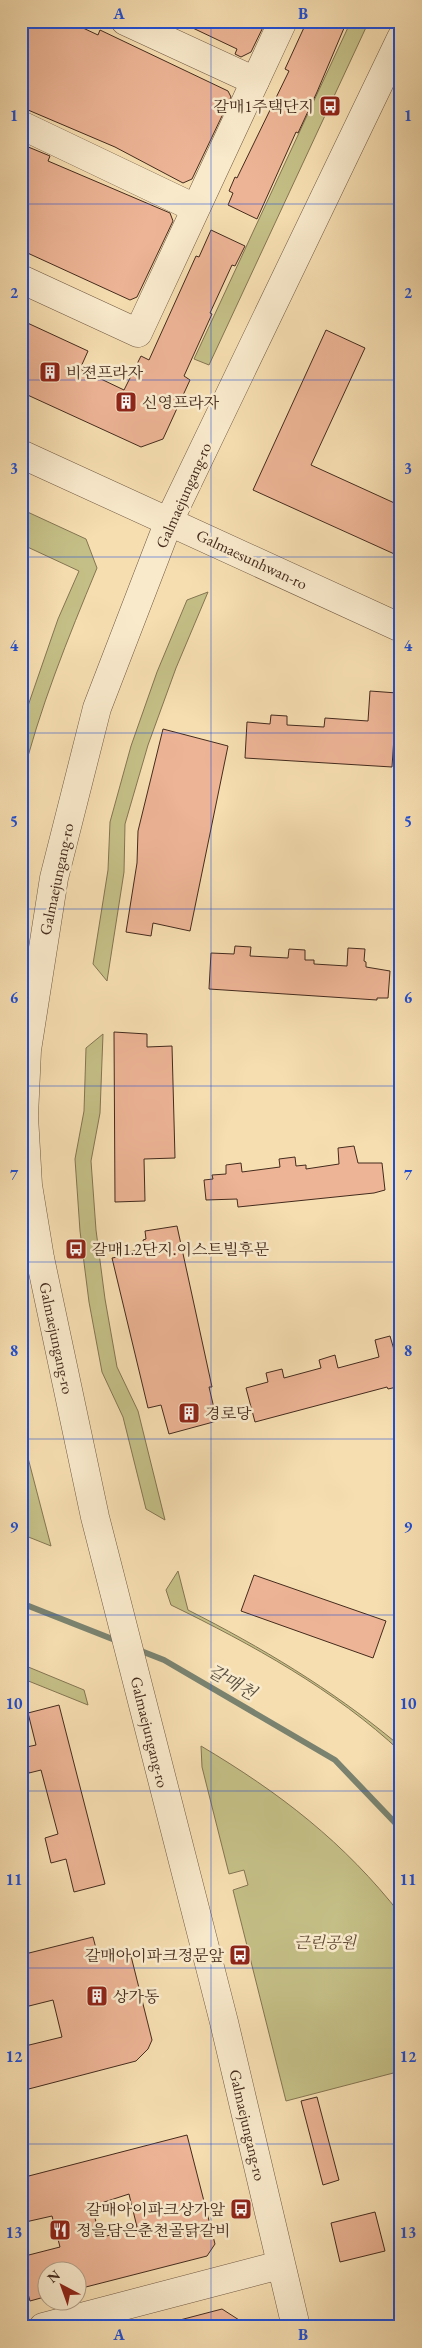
<svg xmlns="http://www.w3.org/2000/svg" width="422" height="2348" viewBox="0 0 422 2348" font-family="'EB Garamond','Noto Serif KR',serif">
<rect width="100%" height="100%" fill="#f6deb1"/>
<filter id="stains"><feTurbulence type="fractalNoise" baseFrequency=".004" numOctaves="4"/><feColorMatrix values="0 0 0 0 .2 0 0 0 0 .09 0 0 0 0 .02 0 0 0 .5 -.17"/></filter>
<radialGradient id="worn" r=".72"><stop offset=".6" stop-color="#630" stop-opacity="0"/><stop offset="1" stop-color="#630" stop-opacity=".3"/></radialGradient>
<!-- green -->
<g fill="#c4bf86" stroke="#847552">
<polygon points="351,21 369,21 209,365 194,359"/>
<path d="M21,509L86,539L97,568C68,638 39,709 21,783V726L58,619L79,571L21,544Z"/>
<polygon points="208,592 176,668 148,745 125,824 124,872 107,981 93,964 108,870 110,822 131,746 157,672 187,600"/>
<polygon points="103,1034 100,1113 91,1161 96,1230 105,1299 117,1367 138,1411 165,1520 146,1509 123,1417 102,1372 89,1302 80,1231 75,1159 84,1111 86,1048"/>
<polygon points="21,1431 51,1546 21,1534 21,1504 23,1503 21,1495"/>
<path d="M178,1571L188,1610C261,1647 331,1689 394,1741L401,1747V1752C335,1690 251,1644 171,1605L166,1590Z"/>
<polygon points="21,1664 84,1690 88,1705 21,1678"/>
<path d="M201,1746C280,1793 344,1842 401,1915V2071L286,2101L233,1890L248,1885L244,1870L229,1874L202,1767Z"/>
</g>
<g fill="none" stroke-linecap="round" stroke-linejoin="round">
<!-- stream -->
<g stroke="#7a8370" stroke-width="6">
<polyline points="21,1603 120,1642"/>
<polyline points="136,1649 164,1660 335,1760 401,1829"/>
</g>
</g>
<!-- building -->
<g fill="#edb495" stroke="#442b1d" fill-rule="evenodd">
<polygon points="21,21 68,21 98,35 100,30 228,91 231,97 192,179 183,183 115,147 21,107"/>
<polygon points="178,21 266,21 251,52 241,57 235,54 237,49"/>
<polygon points="307,21 347,21 317,92 298,133 296,132 257,219 228,205 233,193 229,191 235,177 237,178 289,71 285,69"/>
<polygon points="21,144 50,156 48,161 170,213 173,221 137,297 130,300 21,250"/>
<polygon points="211,230 245,246 235,266 232,265 210,313 212,314 184,376 190,380 163,439 141,447 21,392 21,320 88,351 80,369 124,390 141,356 149,360 196,256 199,257"/>
<polygon points="326,330 365,348 311,465 401,506 401,557 253,490"/>
<polygon points="370,691 397,693 392,767 245,758 247,722 270,724 271,715 287,716 287,725 324,727 325,718 368,721"/>
<polygon points="163,729 228,746 190,931 153,923 151,936 126,932 137,863 138,831"/>
<polygon points="235,946 251,947 250,956 288,958 289,949 305,950 305,960 314,960 314,964 347,966 348,948 365,949 364,961 366,962 366,967 390,971 388,998 377,998 377,1000 209,989 211,953 234,954"/>
<polygon points="114,1032 147,1034 147,1047 172,1046 175,1158 144,1159 145,1201 115,1202"/>
<polygon points="354,1146 358,1163 382,1163 385,1190 374,1193 238,1207 237,1199 206,1200 204,1180 213,1179 212,1175 226,1174 226,1165 241,1163 242,1172 280,1167 279,1159 295,1157 296,1166 306,1165 306,1169 339,1164 338,1148"/>
<polygon points="177,1226 212,1387 209,1387 217,1421 169,1434 161,1405 148,1408 112,1258 128,1255 128,1252 145,1249 143,1240 146,1239 145,1231"/>
<polygon points="390,1336 395,1353 401,1352 401,1386 388,1389 387,1387 255,1422 246,1388 268,1382 266,1373 282,1369 284,1378 321,1368 319,1360 335,1355 338,1368 379,1357 375,1340"/>
<polygon points="254,1575 386,1621 373,1658 241,1611"/>
<polygon points="59,1705 105,1884 74,1892 66,1859 51,1863 45,1838 58,1834 41,1770 29,1773 22,1748 36,1745 28,1713"/>
<polygon points="93,1937 98,1956 129,1948 152,2040 148,2049 136,2061 21,2091 21,2047 62,2037 53,2000 21,2008 21,1955"/>
<polygon points="317,2097 339,2180 323,2185 301,2101"/>
<path d="M187,2135L215,2244L207,2256L78,2289V2270H48V2296L30,2301L21,2268V2257L60,2247L52,2216L21,2223V2178ZM129,2194L137,2227L100,2238L92,2206Z"/>
<polygon points="375,2212 385,2251 340,2262 331,2223"/>
<polygon points="222,2309 250,2327 177,2327 176,2321"/>
</g>
<g fill="none" stroke-linecap="round" stroke-linejoin="round">
<!-- minor casing -->
<g stroke="#705842" stroke-width="29">
<g id="minor">
<polyline points="125,21 255,81"/>
<polyline points="21,125 195,208"/>
<polyline points="21,279 138,333 283,21"/>
<polyline points="21,454 401,628"/>
<polyline points="43,2327 280,2265"/>
<polyline points="296,2327 224,2022 95,1517 40,1258 28,1185 24,1116 27,1050 54,878 97,708 169,521 401,38"/>
</g>
</g>
<!-- minor -->
<use href="#minor" stroke="#f9eacc" stroke-width="28"/>
</g>
<!-- grid -->
<path fill="none" stroke="#1d4ed8" stroke-width="1" stroke-opacity="0.55" d="M211,21V2327M21,204H401M21,380H401M21,557H401M21,733H401M21,909H401M21,1086H401M21,1262H401M21,1439H401M21,1615H401M21,1791H401M21,1968H401M21,2144H401"/>
<!-- icons -->
<defs>
<g id="bus-square" transform="scale(1.125)"><rect x="-9" y="-9" width="18" height="18" rx="4" fill="#8f2418" stroke="#f9eacc"/><path d="M-5-6H5V4H4V6H2V4H-2V6H-4V4H-5ZM-3.5-4V0h7V-4ZM-3.5 1.2v1.5H-2V1.2ZM2 1.2v1.5H3.5V1.2Z" fill="#fff"/></g>
<g id="building-square" transform="scale(1.125)"><rect x="-9" y="-9" width="18" height="18" rx="4" fill="#8f2418" stroke="#f9eacc"/><path d="M-4-6H4V6H1V3H-1V6H-4ZM-2.5-4.3h1.7v1.8h-1.7ZM.8-4.3h1.7v1.8H.8ZM-2.5-1h1.7V.8h-1.7ZM.8-1h1.7V.8H.8Z" fill="#fff"/></g>
<g id="restaurant-square" transform="scale(1.125)"><rect x="-9" y="-9" width="18" height="18" rx="4" fill="#8f2418" stroke="#f9eacc"/><path d="M-5-6h1v4h1v-4h1v4h1v-4h1v5L-1.5 .5V6h-2V.5L-5-1ZM5-6V6H3V1.5H1.5Q1.5-4 5-6Z" fill="#fff"/></g>
</defs>
<g fill-rule="evenodd">
<use href="#bus-square" x="330" y="106"/>
<use href="#building-square" x="50" y="372"/>
<use href="#building-square" x="126" y="402"/>
<use href="#bus-square" x="76" y="1249"/>
<use href="#building-square" x="189" y="1413"/>
<use href="#bus-square" x="240" y="1955"/>
<use href="#building-square" x="97" y="1996"/>
<use href="#bus-square" x="241" y="2209"/>
<use href="#restaurant-square" x="60" y="2230"/>
</g>
<g text-anchor="middle" stroke-width="5" stroke-linejoin="round" paint-order="stroke">
<!-- poi labels -->
<g font-size="16" fill="#442b1d" stroke="#f9eacc" text-anchor="start">
<text x="314" y="112" text-anchor="end">갈매1주택단지</text>
<text x="66" y="378">비젼프라자</text>
<text x="142" y="408">신영프라자</text>
<text x="92" y="1255">갈매1.2단지.이스트빌후문</text>
<text x="205" y="1419">경로당</text>
<text x="224" y="1961" text-anchor="end">갈매아이파크정문앞</text>
<text x="113" y="2002">상가동</text>
<text x="225" y="2215" text-anchor="end">갈매아이파크상가앞</text>
<text x="76" y="2236">정을담은춘천골닭갈비</text>
</g>
<!-- street labels -->
<g font-size="16" fill="#442b1d" stroke="#f9eacc">
<text transform="translate(183 495) rotate(-66)" y="6">Galmaejungang-ro</text>
<text transform="translate(252 559) rotate(25)" y="6">Galmaesunhwan-ro</text>
<text transform="translate(56 879) rotate(-78)" y="6">Galmaejungang-ro</text>
<text transform="translate(57 1338) rotate(78)" y="6">Galmaejungang-ro</text>
<text transform="translate(150 1732) rotate(76)" y="6">Galmaejungang-ro</text>
<text transform="translate(248 2125) rotate(77)" y="6">Galmaejungang-ro</text>
</g>
<!-- park labels -->
<g font-size="16" font-style="italic" fill="#5e4932" stroke="#f9eacc">
<text x="325" y="1948">근린공원</text>
</g>
<!-- water labels -->
<g font-size="18" font-style="italic" fill="#5a5040" stroke="#f9eacc">
<text transform="translate(232 1682) rotate(30)" y="6">갈매천</text>
</g>
</g>
<!-- margin -->
<rect width="422" height="2348" fill="none" stroke="#f6deb1" stroke-width="55"/>
<!-- north arrow -->
<g transform="translate(62 2286) rotate(319)"><circle r="24" fill="#f9eacc" stroke="#b19e86"/>
<path d="M0-4L9 19L0 12L-9 19Z" fill="#8f2418"/>
<text y="-8" font-size="14" font-weight="bold" text-anchor="middle" fill="#442b1d">N</text>
</g>
<rect x="28" y="28" width="366" height="2292" fill="none" stroke="#1d4ed8" stroke-width="2"/>
<g font-size="16" text-anchor="middle" font-weight="bold" fill="#1d4ed8">
<text x="119" y="19">A</text>
<text x="303" y="19">B</text>
<text x="14" y="121">1</text>
<text x="408" y="121">1</text>
<text x="14" y="298">2</text>
<text x="408" y="298">2</text>
<text x="14" y="474">3</text>
<text x="408" y="474">3</text>
<text x="14" y="651">4</text>
<text x="408" y="651">4</text>
<text x="14" y="827">5</text>
<text x="408" y="827">5</text>
<text x="14" y="1003">6</text>
<text x="408" y="1003">6</text>
<text x="14" y="1180">7</text>
<text x="408" y="1180">7</text>
<text x="14" y="1356">8</text>
<text x="408" y="1356">8</text>
<text x="14" y="1532">9</text>
<text x="408" y="1532">9</text>
<text x="14" y="1709">10</text>
<text x="408" y="1709">10</text>
<text x="14" y="1885">11</text>
<text x="408" y="1885">11</text>
<text x="14" y="2062">12</text>
<text x="408" y="2062">12</text>
<text x="14" y="2238">13</text>
<text x="408" y="2238">13</text>
<text x="119" y="2340">A</text>
<text x="303" y="2340">B</text>
</g>
<rect width="100%" height="100%" filter="url(#stains)"/>
<rect width="100%" height="100%" fill="url(#worn)"/>
</svg>
